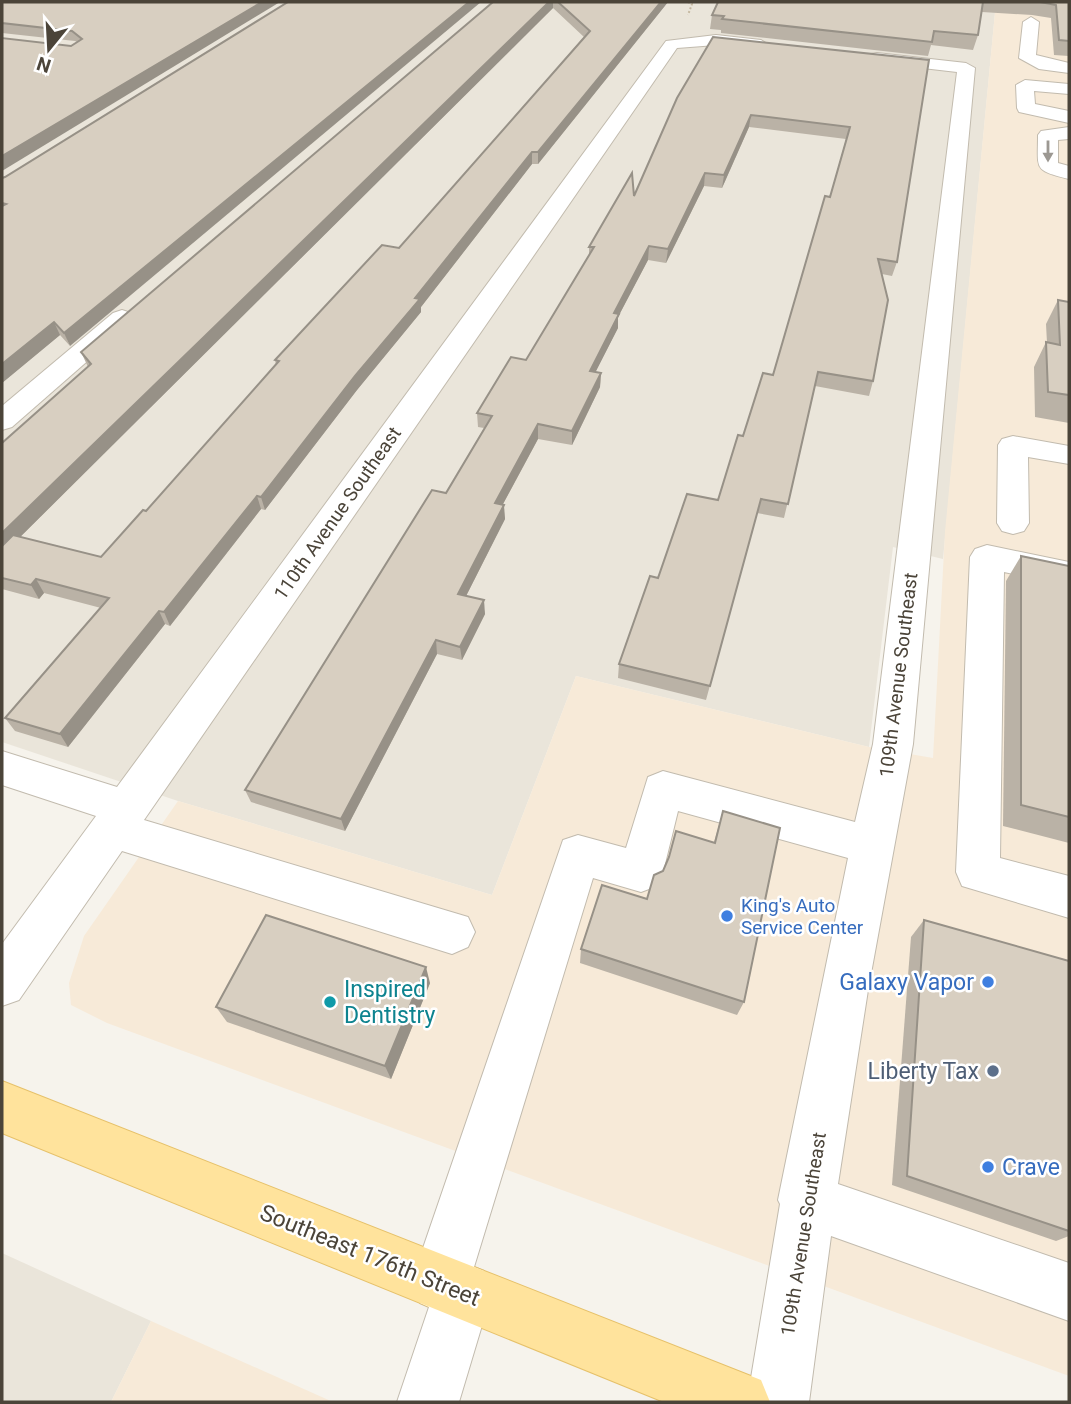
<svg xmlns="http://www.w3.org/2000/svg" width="1071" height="1404" viewBox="0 0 1071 1404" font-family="Roboto,sans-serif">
<rect width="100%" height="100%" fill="#f6f3ec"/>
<!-- residential -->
<g fill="#eae5da">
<polygon points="2,2 996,2 943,559 893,547 869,747 576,676 492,895 178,801 2,742"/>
<polygon points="2,1253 151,1321 111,1402 2,1402"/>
</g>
<!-- commercial -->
<g fill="#f7ead8">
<polygon points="996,2 1069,2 1069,1376 107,1023 71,1005 69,983 84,936 178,801 492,895 576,676 869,747 933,758 945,532"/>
<polygon points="151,1321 333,1402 111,1402"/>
</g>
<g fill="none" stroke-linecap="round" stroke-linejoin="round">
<!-- minor casing -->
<g stroke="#c2bbae" stroke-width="2">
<g id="minor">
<polygon points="1031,17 1039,22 1036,55 1069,63 1069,73 1039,69 1019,58 1023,22"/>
<polygon points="716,35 761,40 769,45 761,50 716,45 677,48 144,820 468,917 475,932 468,947 452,954 122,851 19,1000 2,1006 2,944 96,816 2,785 2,751 117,787 666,41"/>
<polygon points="877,53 966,63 975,68 913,744 868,990 838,1184 1069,1263 1069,1321 831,1236 809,1402 747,1402 780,1204 778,1200 848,858 678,811 663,872 657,886 641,892 593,878 474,1267 484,1271 492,1292 459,1402 397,1402 429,1307 420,1303 411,1283 563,840 578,835 626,848 648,777 663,771 855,822 873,744 957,72 871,62 869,58 871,54"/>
<polygon points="1025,80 1069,84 1069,94 1034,91 1035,104 1069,111 1069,123 1019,112 1017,108 1016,85"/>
<path d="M1069,127V139L1058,140V163L1069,166V179C1033,170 1038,170 1038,135L1041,131Z"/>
<polygon points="122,310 131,313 135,318 131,323 12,427 2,430 2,406 113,313"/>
<polygon points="1013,436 1069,446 1069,464 1028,457 1029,523 1024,531 1013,534 1002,531 997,523 998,445 1002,439"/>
<polygon points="987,545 1069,562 1069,586 1004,572 1000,858 1069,876 1069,918 962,886 956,872 970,557 975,549"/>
</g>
</g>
<!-- major casing -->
<g stroke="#e6c16a" stroke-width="2">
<polygon id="major" points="2,1081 761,1380 770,1402 664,1402 2,1133"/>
</g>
<!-- path -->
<polyline stroke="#c4b79f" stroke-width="2" stroke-dasharray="2 2" stroke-linecap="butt" points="688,2 692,4 688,15"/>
<!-- minor -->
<use href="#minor" fill="#fff" fill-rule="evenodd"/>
<!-- major -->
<use href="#major" fill="#ffe39c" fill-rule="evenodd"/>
</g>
<!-- wall -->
<g fill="#bab2a6" fill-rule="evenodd">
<polygon points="2,2 280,2 71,46 77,42 75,41 2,33"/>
<path d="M493,2H668L538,164H532L421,307V312L357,390L265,510L261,509L170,626L165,624L68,747L15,731L5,718L101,608L44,593L39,599L2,589V443L88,367L81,352ZM553,8L584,37L399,248L275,360L276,365L146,511L101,557L20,537Z"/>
<polygon points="718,2 1069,2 1069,56 1054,55 1051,18 1032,15 982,12 978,35 973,50 931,45 928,56 721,33 721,30 710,29 712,15"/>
<polygon points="929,60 897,262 892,276 882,274 873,381 869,396 815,386 784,518 757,513 706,700 618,678 619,664 658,578 718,500 743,436 773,375 830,197 846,139 749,127 722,188 704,186 666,263 648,260 618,317 618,328 595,372 601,373 600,387 572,445 538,439 503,504 505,519 466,596 485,614 462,660 437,654 345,831 251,802 245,790 446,493 484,428 478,427 477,413 526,360 589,255 589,247 634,196 677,98"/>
<polygon points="2,178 70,346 60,335 2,383"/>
<polygon points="1058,300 1069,302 1069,425 1069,423 1035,417 1034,367 1046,342 1047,343 1046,324"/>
<polygon points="1021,556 1069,566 1069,843 1003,826 1006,581"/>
<polygon points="723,811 744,1002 737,1015 580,963 581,949 647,899 663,871 714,842"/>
<polygon points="924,920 1069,981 1069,1236 1056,1241 892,1185 911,937"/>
<polygon points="430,983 391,1079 227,1022 216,1007"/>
</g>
<!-- shaded-wall -->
<g fill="#979187">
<polygon points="262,2 280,2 2,171 2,156"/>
<polygon points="469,2 481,2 70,346 64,333"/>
<polygon points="549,2 553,2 553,8 2,555 2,533"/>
<polygon points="661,2 668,2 538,164 538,152"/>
<polygon points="751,115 749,127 722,188 724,175"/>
<polygon points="532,152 532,164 421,307 421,312 357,390 265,510 261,497 415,298"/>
<polygon points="705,173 704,186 666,263 668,249"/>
<polygon points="649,246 648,260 618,317 618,328 589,385 590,371 614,313"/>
<polygon points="54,322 60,335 2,383 2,364"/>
<polygon points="601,373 600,387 572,445 572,431"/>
<polygon points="538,424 538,439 496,517 495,503"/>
<polygon points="257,496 261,509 170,626 164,612"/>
<polygon points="504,505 505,519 460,608 458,594"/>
<polygon points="36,579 44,593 39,599 31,585"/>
<polygon points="484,600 485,614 462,660 460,647"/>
<polygon points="159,611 165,624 68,747 60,734"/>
<polygon points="436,640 437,654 345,831 341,819"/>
<polygon points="426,967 430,983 391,1079 385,1066"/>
</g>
<!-- building -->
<g fill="#d8cfc1" stroke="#979187" stroke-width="2">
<polygon points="2,2 262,2 2,156 2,38 71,46 82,39 72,31 2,23"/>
<polygon points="288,2 469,2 64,333 54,322 2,364 2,206 6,204 2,203 2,178 5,177"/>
<polygon points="493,2 549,2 2,533 2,443 91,364 81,352"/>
<polygon points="558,2 661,2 538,152 532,152 415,298 420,299 355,376 261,497 257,496 164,612 159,611 60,734 5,718 109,598 36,579 31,585 2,578 2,546 13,535 101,557 143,510 146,511 279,361 275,360 382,245 399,248 590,31"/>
<polygon points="718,2 983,2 978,35 934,31 932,42 722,19 724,16 712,15"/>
<polygon points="1040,2 1069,2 1069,41 1059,40 1056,5"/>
<polygon points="713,37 929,60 897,262 878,259 888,300 873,381 818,372 788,504 761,499 710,686 619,664 650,576 658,578 687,494 718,500 738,435 743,436 763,373 773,375 825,196 830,197 850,127 751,115 724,175 705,173 668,249 649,246 614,313 619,314 590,371 601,373 572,431 538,424 495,503 504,505 458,594 484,600 460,647 436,640 341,819 245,790 432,490 446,493 492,416 477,413 511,357 526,360 594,247 589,247 632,173 634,196 677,98"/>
<polygon points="1058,300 1069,302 1069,395 1048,392 1046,342 1060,345"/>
<polygon points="1021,556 1069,566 1069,817 1021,805"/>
<polygon points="723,811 780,828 744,1002 581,949 602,885 647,899 654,875 663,871 669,857 676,831 715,843"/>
<polygon points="266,915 426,967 385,1066 216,1007"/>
<polygon points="924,920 1069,961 1069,1231 907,1176"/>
</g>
<!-- one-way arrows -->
<defs><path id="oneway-solid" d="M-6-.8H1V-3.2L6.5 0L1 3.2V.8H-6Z" transform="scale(1.75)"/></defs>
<use fill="#9c9892" href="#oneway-solid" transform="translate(1048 151) rotate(90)"/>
<!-- markers -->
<g fill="#3f7fe0" stroke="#fff" stroke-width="2.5">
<circle cx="727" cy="916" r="7"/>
<circle cx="988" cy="982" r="7"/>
<circle cx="988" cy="1167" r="7"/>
</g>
<circle fill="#0f9aa8" stroke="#fff" stroke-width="2.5" cx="330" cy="1002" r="7"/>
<circle fill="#5c6f8a" stroke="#fff" stroke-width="2.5" cx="993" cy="1071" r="7"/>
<g text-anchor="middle" stroke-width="5" stroke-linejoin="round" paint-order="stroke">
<!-- street labels -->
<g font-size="19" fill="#4b4439" stroke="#fff">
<text transform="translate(337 513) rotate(-55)" y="7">110th Avenue Southeast</text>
<text transform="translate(898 675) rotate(-83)" y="7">109th Avenue Southeast</text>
<text transform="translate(803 1234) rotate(-81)" y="7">109th Avenue Southeast</text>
</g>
<!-- shop labels -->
<g font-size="19" fill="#366cbe" stroke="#fff" text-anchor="start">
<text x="741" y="912">King's Auto<tspan x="741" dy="22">Service Center</tspan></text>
</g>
<!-- near-shop labels -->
<g font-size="23" fill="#366cbe" stroke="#fff" text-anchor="end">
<text x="974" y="990">Galaxy Vapor</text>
<text x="1002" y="1175" text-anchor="start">Crave</text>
</g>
<!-- near-culture labels -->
<g font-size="23" fill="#0d838f" stroke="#fff" text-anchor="start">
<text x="344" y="997">Inspired<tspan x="344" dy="26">Dentistry</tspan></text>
</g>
<!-- near-service labels -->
<g font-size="23" fill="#4e5e75" stroke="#fff" text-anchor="end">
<text x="979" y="1079">Liberty Tax</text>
</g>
<!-- near-street labels -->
<g font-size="23" fill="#4b4439" stroke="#fff">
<text transform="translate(370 1255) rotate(22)" y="8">Southeast 176th Street</text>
</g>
</g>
<!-- border -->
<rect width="1071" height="1404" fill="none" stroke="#4b4439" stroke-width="7"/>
<!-- north arrow -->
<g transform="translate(49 49) rotate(198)" stroke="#ffffff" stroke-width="5" paint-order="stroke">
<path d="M0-5L12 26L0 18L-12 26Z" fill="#4b4439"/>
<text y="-10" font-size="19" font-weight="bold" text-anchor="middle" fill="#4b4439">N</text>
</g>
</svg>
